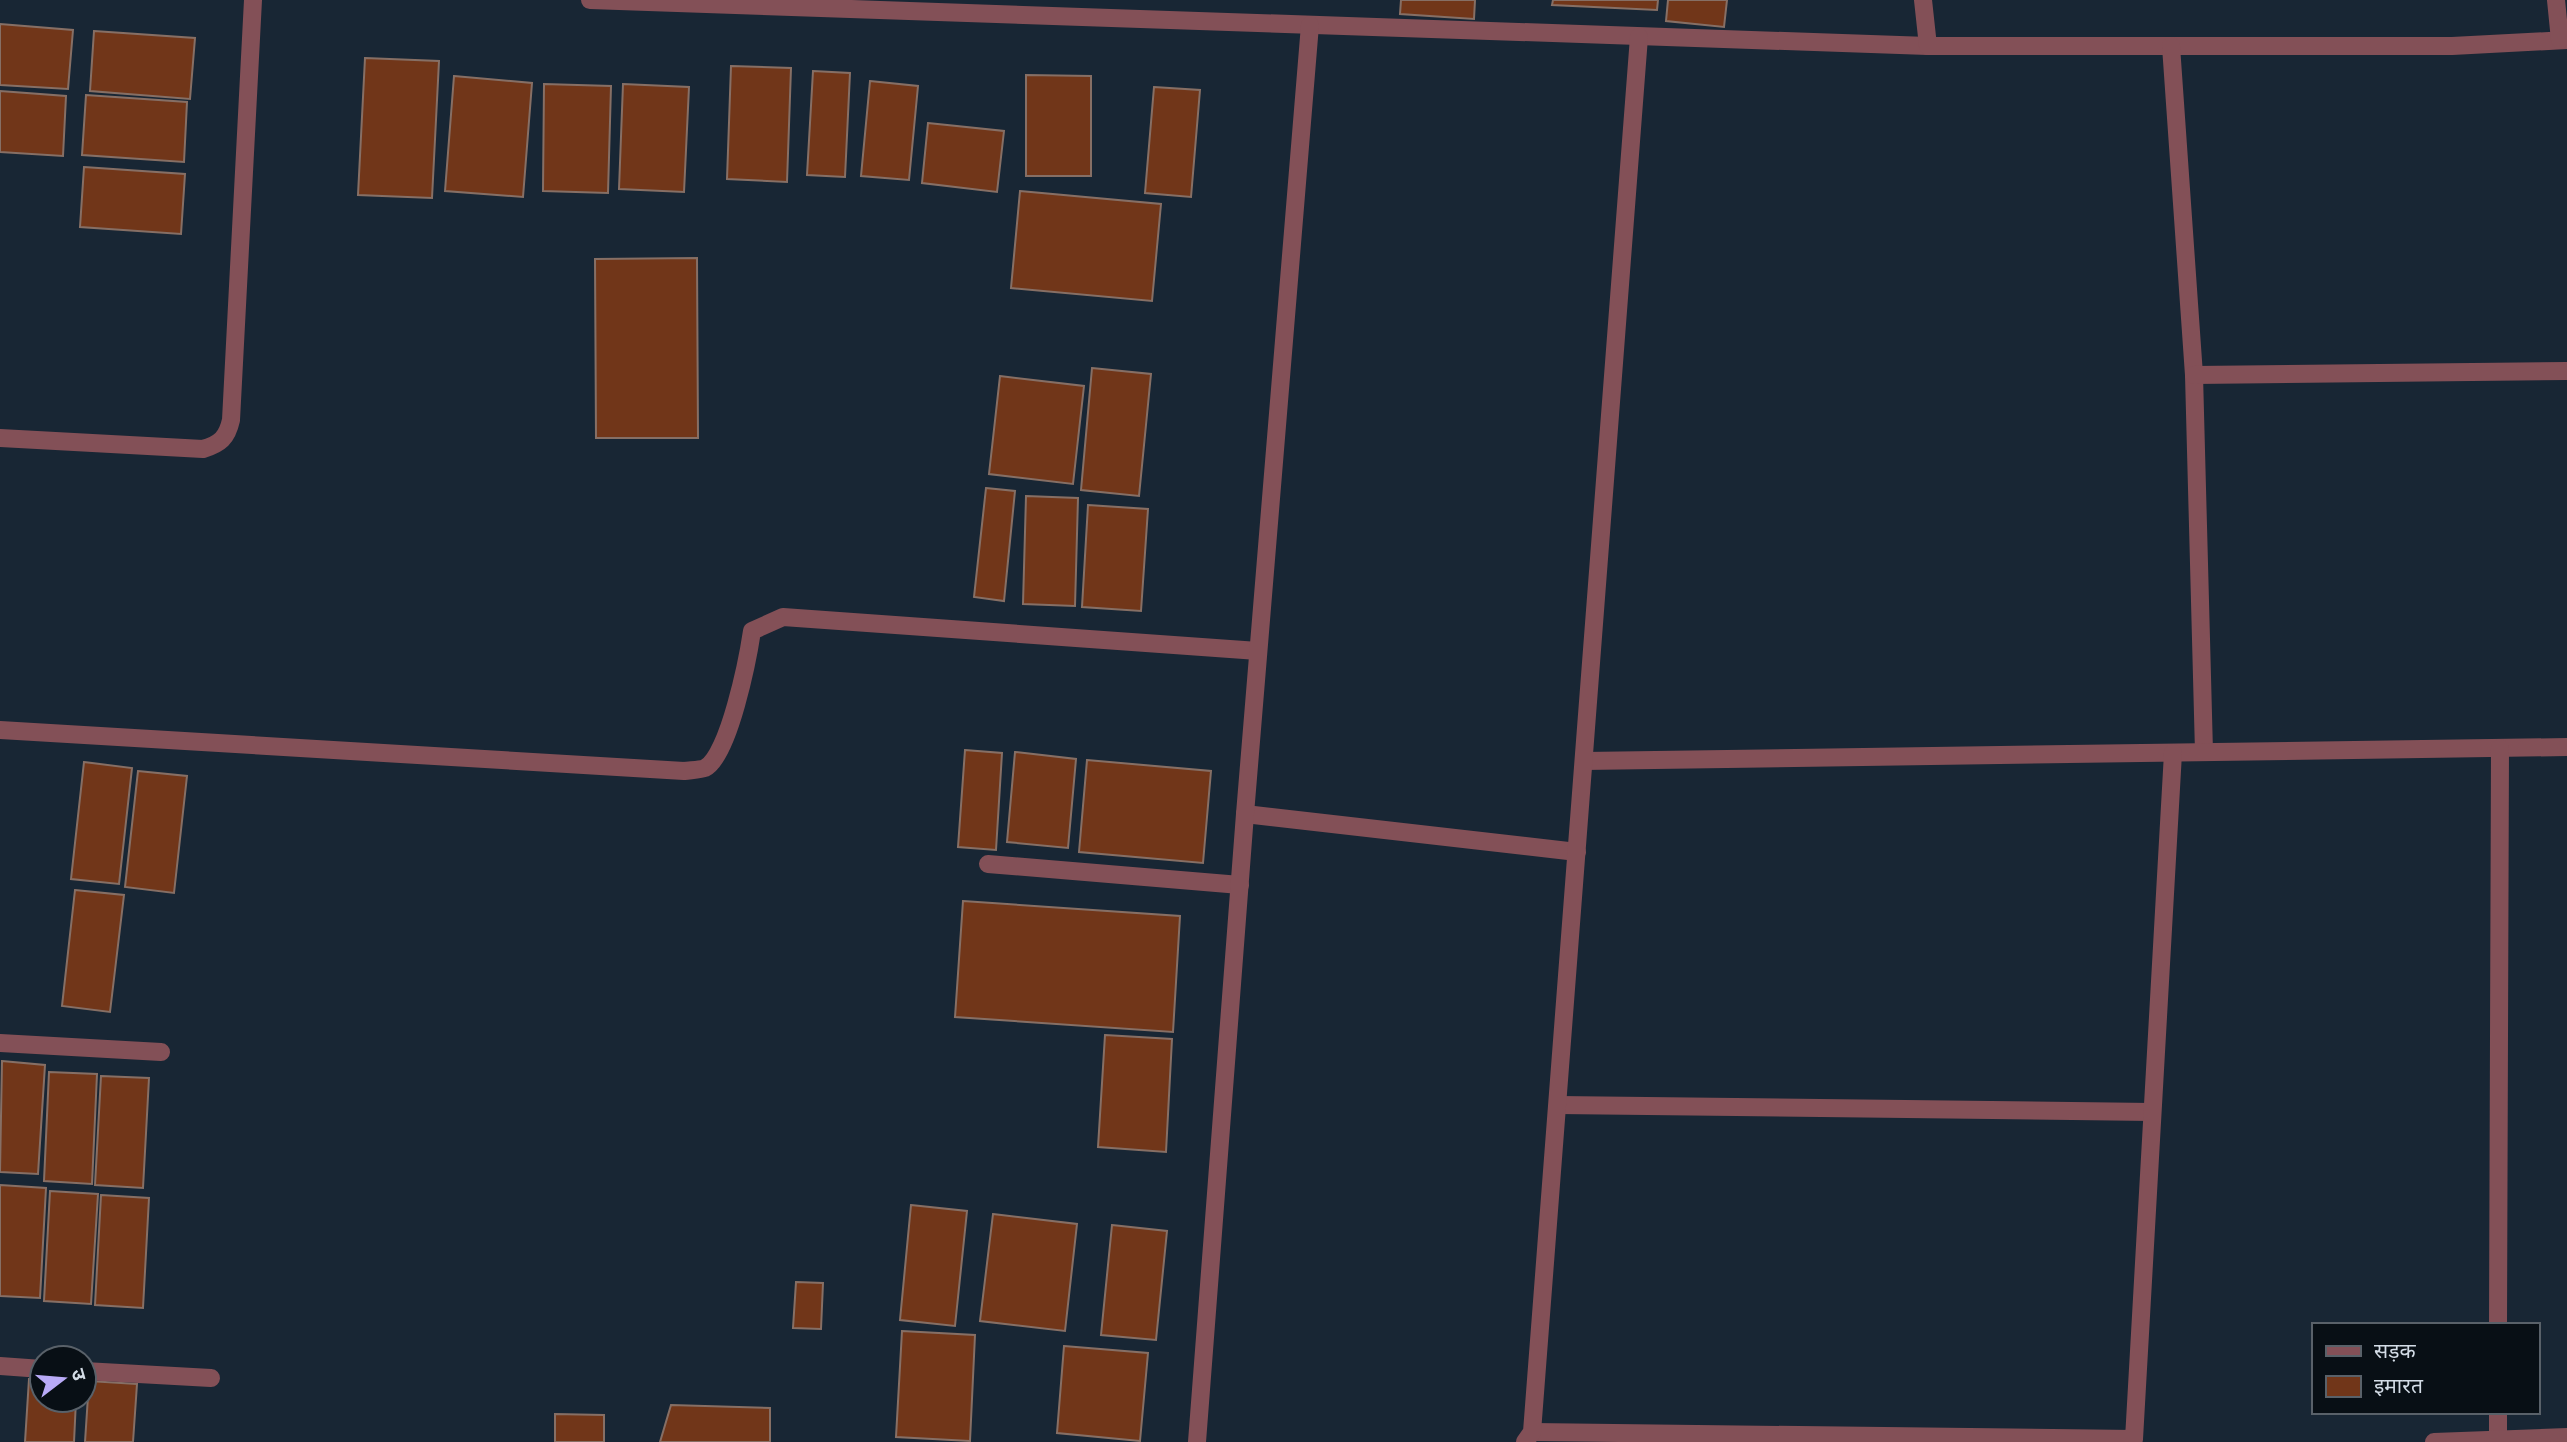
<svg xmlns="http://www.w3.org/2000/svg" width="2567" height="1442" viewBox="0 0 2567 1442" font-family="Cabin,'Noto Sans Devanagari',sans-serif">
<rect width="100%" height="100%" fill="#182634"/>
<!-- building -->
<g fill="#713619" stroke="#866f65" stroke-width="2">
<polygon points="1401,0 1475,0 1474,19 1400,14"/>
<polygon points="1553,0 1658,0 1657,10 1552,5"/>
<polygon points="1668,0 1727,0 1724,27 1666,21"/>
<polygon points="0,24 73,30 68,89 0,85"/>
<polygon points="94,31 195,38 190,99 90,91"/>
<polygon points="365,58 439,61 432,198 358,195"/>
<polygon points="731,66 791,68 787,182 727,179"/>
<polygon points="813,71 850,73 845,177 807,175"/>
<polygon points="1026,75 1091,76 1091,176 1026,176"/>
<polygon points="454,76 532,83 523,197 445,191"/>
<polygon points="870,81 918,86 909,180 861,176"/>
<polygon points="544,84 611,86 608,193 543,191"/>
<polygon points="623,84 689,87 684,192 619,189"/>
<polygon points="1154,87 1200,90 1191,197 1145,193"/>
<polygon points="0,91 66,96 63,156 0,152"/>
<polygon points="86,95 187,102 184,162 82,155"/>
<polygon points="928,123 1004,131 997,192 922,183"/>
<polygon points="84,167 185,174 181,234 80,227"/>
<polygon points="1020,191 1161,204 1152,301 1011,288"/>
<polygon points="697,258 698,438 596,438 595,259"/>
<polygon points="1092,368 1151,374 1139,496 1081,490"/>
<polygon points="1000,376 1084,386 1073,484 989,474"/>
<polygon points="986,488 1015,491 1004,601 974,597"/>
<polygon points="1026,496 1078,498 1075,606 1023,604"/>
<polygon points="1088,505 1148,509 1141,611 1082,607"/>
<polygon points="965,750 1002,753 996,850 958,847"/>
<polygon points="1015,752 1076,759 1068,848 1007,842"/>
<polygon points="1087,760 1211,771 1203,863 1079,852"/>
<polygon points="84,762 132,768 119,884 71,879"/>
<polygon points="138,771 187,776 174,893 125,887"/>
<polygon points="75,890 124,895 110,1012 62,1006"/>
<polygon points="963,901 1180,916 1173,1032 955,1017"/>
<polygon points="1105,1035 1172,1039 1166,1152 1098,1147"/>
<polygon points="2,1061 45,1065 38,1174 0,1172"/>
<polygon points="49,1072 97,1074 92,1184 44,1181"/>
<polygon points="101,1076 149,1078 143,1188 95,1185"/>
<polygon points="0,1185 46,1188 40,1298 0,1296"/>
<polygon points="50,1191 98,1194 91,1304 44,1301"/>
<polygon points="101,1195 149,1198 143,1308 95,1305"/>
<polygon points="911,1205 967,1211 955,1326 900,1320"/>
<polygon points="993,1214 1077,1224 1065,1331 980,1321"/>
<polygon points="1112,1225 1167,1231 1156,1340 1101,1335"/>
<polygon points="796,1282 823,1283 821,1329 793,1328"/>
<polygon points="902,1331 975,1335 970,1441 896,1437"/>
<polygon points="1064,1346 1148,1353 1140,1441 1057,1433"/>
<polygon points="29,1379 42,1380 42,1400 76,1400 74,1442 25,1442"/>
<polygon points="89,1381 137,1384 133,1442 85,1442"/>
<polygon points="671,1405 770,1408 770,1442 660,1442"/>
<polygon points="555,1414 604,1415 604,1442 555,1442"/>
</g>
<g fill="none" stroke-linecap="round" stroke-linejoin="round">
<!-- minor -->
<g stroke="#835057" stroke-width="18">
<polyline points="590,0 1928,46"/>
<polyline points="1923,0 1928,46 2452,46 2567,40"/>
<polyline points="2556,0 2560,40"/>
<polyline points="2171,46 2194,375 2204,752"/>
<polyline points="2194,375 2567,371"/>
<path d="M0,438L203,449C220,444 227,438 231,420L253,0"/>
<path d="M0,730L684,771C690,770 700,770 705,768C729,756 748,658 752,631L783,617L1258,651"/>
<polyline points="1584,761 2567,747"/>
<polyline points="1245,814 1577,852"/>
<polyline points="988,864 1240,885"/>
<polyline points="0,1043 161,1052"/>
<polyline points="1558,1105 2152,1112"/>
<polyline points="2498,1325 2500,748"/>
<polyline points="0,1366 42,1369"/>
<polyline points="84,1371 211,1378"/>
<polyline points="1532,1432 2134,1439 2173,753"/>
<polyline points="2498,1439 2498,1412"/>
<polyline points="1197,1442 1245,814 1310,25"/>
<polyline points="1525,1442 1532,1432 1639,37"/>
<polyline points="2434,1442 2567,1437"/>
</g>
</g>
<!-- legend -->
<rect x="2312" y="1323" width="228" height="91" fill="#080f15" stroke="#596169" stroke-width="2"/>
<rect x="2326" y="1346" width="35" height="10" fill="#835057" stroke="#596169" stroke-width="2"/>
<text x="2374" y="1358" font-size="21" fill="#d3dce6">सड़क</text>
<rect x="2326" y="1376" width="35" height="21" fill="#713619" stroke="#596169" stroke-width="2"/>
<text x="2374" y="1393" font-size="21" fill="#d3dce6">इमारत</text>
<!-- north arrow -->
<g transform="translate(63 1379) rotate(74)"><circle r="33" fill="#080f15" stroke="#596169" stroke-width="2"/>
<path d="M0-5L12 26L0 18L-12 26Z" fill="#b9abf7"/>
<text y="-10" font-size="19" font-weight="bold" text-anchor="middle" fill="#d3dce6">उ</text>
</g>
</svg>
